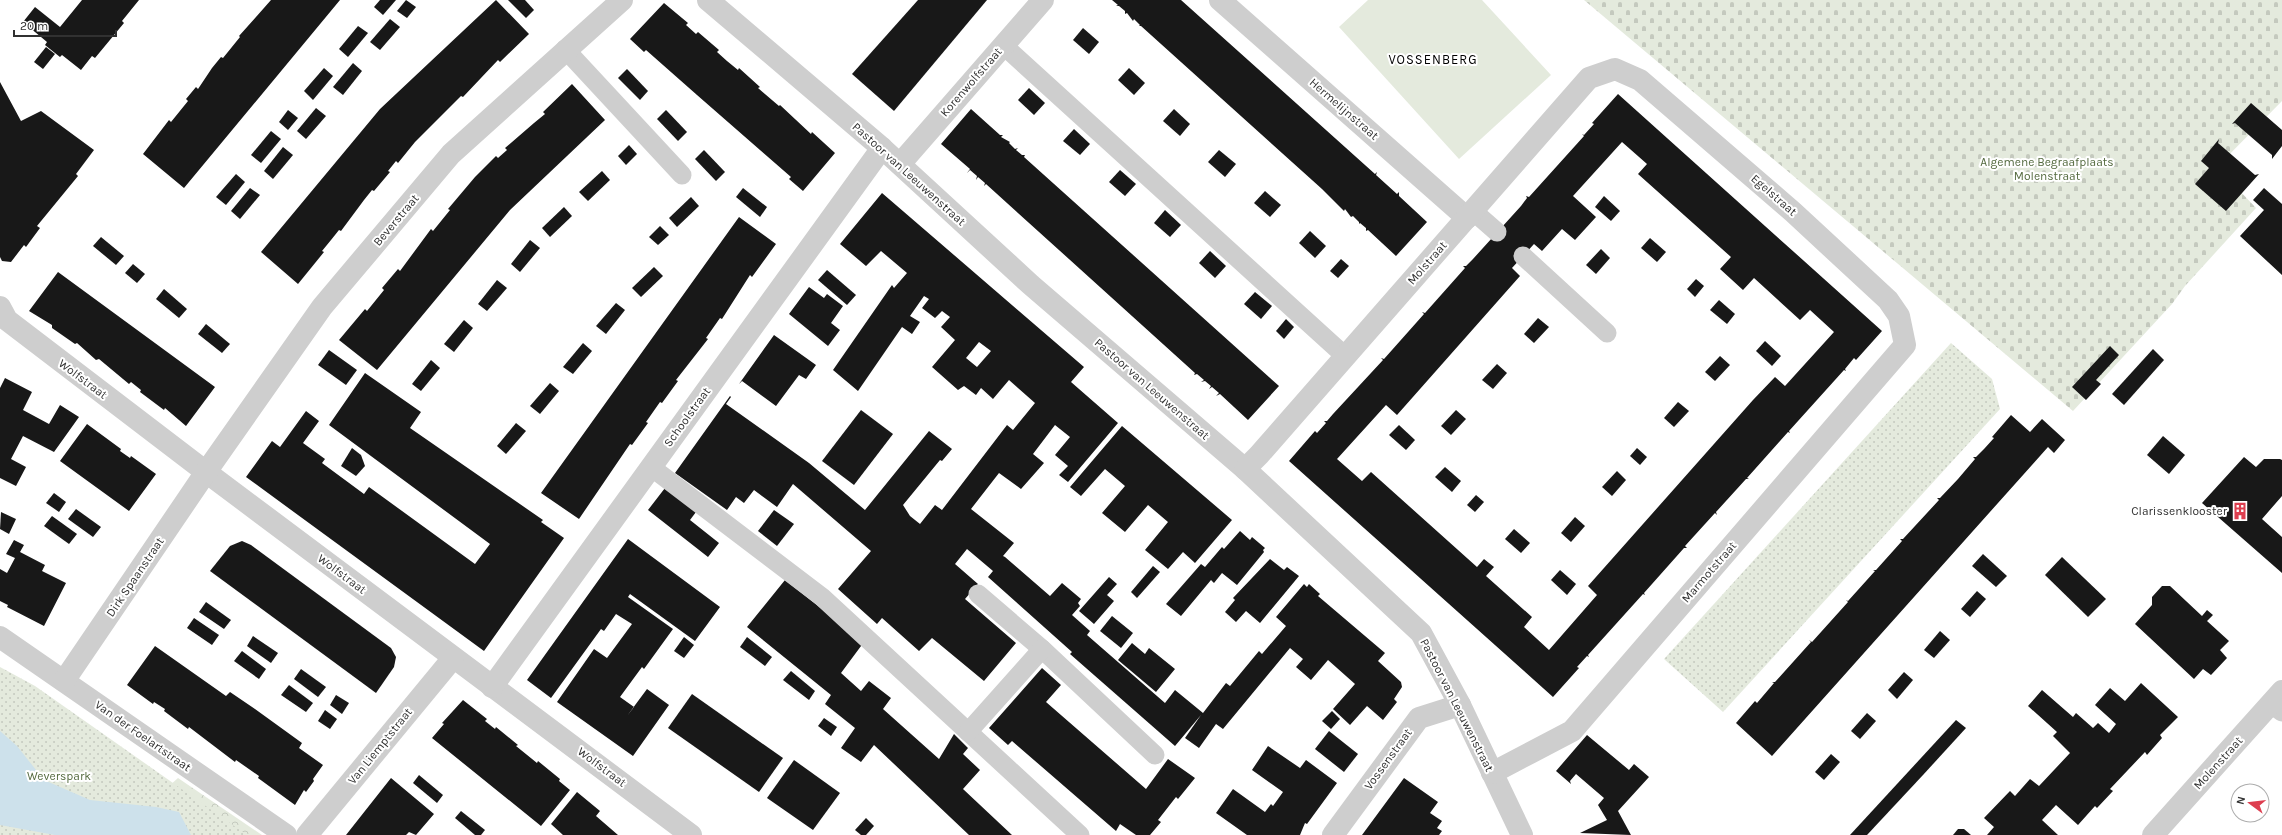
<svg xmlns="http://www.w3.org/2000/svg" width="2282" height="835" viewBox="0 0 2282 835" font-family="Karla,sans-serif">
<defs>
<pattern id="forest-crowns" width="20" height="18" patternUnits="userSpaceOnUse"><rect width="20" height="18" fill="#e4eadd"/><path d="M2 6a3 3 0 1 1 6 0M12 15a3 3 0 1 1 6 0" fill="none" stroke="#c4c9be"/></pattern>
<pattern id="cemetery-stones" width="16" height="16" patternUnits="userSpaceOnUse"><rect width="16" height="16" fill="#e4eadd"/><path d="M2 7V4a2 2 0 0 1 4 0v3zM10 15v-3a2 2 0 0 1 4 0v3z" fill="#c4c9be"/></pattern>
<pattern id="park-dots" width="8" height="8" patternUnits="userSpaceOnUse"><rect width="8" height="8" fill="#e4eadd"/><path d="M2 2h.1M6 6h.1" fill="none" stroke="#c4c9be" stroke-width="1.8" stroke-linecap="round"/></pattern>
</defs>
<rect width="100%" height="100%" fill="#fff"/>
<!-- grass -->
<polygon fill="#e4eadd" points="1368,0 1482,0 1551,75 1459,159 1339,27"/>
<!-- forest -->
<polygon fill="url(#forest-crowns)" points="178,778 262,835 202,835 159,795"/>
<!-- cemetery -->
<polygon fill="url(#cemetery-stones)" points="1584,0 2282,0 2282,101 2217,167 2256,208 2185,286 2172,304 2073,411"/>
<!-- park -->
<g fill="url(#park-dots)">
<polygon points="1951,343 1992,379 2000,409 1723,712 1664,659"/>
<polygon points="0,667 35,686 247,835 0,835"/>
</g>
<!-- water -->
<polygon fill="#cde1eb" points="0,731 17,746 44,780 90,800 156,807 179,812 191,835 55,835 0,825"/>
<!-- building -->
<g fill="#181818" fill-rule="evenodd">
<polygon points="82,0 139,0 122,21 124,23 95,58 92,56 81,70 62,55 60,57 45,45 47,42 23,22 35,7 60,27"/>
<polygon points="271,0 340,0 184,188 143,154 169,120 171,122 188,101 186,99 196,87 198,89 212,68 221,57 223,58 240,37 239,36"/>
<polygon points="380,0 396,0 383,15 374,7"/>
<polygon points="406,0 416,7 407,18 397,11"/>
<polygon points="496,0 529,34 500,62 498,60 463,97 461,96 415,142 398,163 396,161 388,171 390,172 374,191 372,190 364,200 341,231 339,230 331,240 322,251 324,252 298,284 261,252 380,109"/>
<polygon points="508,0 525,0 534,10 526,18"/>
<polygon points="918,0 987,0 894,111 852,74"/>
<polygon points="1112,0 1181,0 1375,174 1377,172 1376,175 1397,194 1399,192 1399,196 1427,222 1396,256 1368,230 1366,231 1366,228 1360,223 1359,224 1359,222 1353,216 1351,217 1345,209 1344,211 1322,189 1141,26 1139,26 1140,25 1134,19 1133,21 1127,13 1125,14 1125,11 1119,6 1116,6 1118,5"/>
<polygon points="664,3 688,23 686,25 696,34 698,32 719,50 717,52 727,61 738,70 739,68 760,87 758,88 779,106 780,105 811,134 812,132 835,153 803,191 789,179 791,177 697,95 646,50 644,52 630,39"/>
<polygon points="390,19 400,27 380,50 370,42"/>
<polygon points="358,26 368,33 348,57 339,49"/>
<polygon points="1083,28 1099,42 1089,54 1073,40"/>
<polygon points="46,47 55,54 43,69 34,62"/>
<polygon points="353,63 362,71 343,95 333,87"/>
<polygon points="324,68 333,76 313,100 304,91"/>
<polygon points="1129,68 1145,83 1134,95 1118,80"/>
<polygon points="627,69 648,91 640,100 618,78"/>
<polygon points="0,82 21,121 41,111 94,150 76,174 78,176 37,226 40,228 26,247 24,245 11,262 2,261 0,257"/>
<polygon points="572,84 605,120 510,210 377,370 339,340 365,309 367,311 384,290 382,288 398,269 400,271 431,229 433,231 450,210 448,209 475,177 496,156 498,158 507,150 505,148 534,123 545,114 543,112"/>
<polygon points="1029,88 1045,103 1034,115 1018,100"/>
<path d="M1618,94L1882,331L1856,360L1854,358L1845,369L1846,371L1844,370L1789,431L1790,433L1788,432L1747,478L1749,479H1746L1716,512L1717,515L1715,513L1685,546L1687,548H1684L1644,593L1645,595L1643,594L1588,655L1589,657L1587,656L1577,667L1579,668L1553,697L1289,461L1315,431L1317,433L1326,423L1324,421H1327L1333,414L1383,360L1381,358L1384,359L1424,314L1422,312L1425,313L1465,268L1463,266H1466L1473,259L1521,206L1527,198L1526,196L1529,197L1584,136L1582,134L1584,135L1594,124L1592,123ZM1622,142L1647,164L1638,174L1731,257L1720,269L1743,290L1754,278L1800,320L1810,310L1834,332L1785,386L1775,377L1753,400L1588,586L1597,595L1549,650L1524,627L1532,617L1486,576L1494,567L1484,559L1477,567L1371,472L1362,481L1337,459L1386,405L1397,415L1520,276L1512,268L1534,244L1542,251L1562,229L1575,240L1596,217L1573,196Z"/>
<polygon points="2251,103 2282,130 2282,146 2272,159 2272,155 2235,123 2232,124"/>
<polygon points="316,108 326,116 306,139 297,131"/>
<polygon points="971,109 1000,135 1003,135 1001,137 1010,142 1009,143 1015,149 1018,148 1016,150 1022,155 1025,155 1024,157 1279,386 1248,420 1220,394 1216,396 1219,393 1212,387 1209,389 1211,386 1205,381 1201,382 1204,380 1197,374 1194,375 1195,373 986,184 984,186 985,183 978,177 976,180 977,176 970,170 967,173 970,169 941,144"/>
<polygon points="1174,109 1190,124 1180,136 1163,121"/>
<polygon points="288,110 298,118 288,130 279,122"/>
<polygon points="666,110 687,132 678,141 657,119"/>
<polygon points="1074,129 1090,144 1080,155 1063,141"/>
<polygon points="271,131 281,139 261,163 251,155"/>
<polygon points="2219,139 2218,143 2255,175 2259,174 2226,211 2195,184 2209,168 2201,161"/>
<polygon points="629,145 637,154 626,165 618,156"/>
<polygon points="283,147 293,155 273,179 264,171"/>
<polygon points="704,150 725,172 716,181 695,159"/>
<polygon points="1219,150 1236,164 1225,177 1208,162"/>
<polygon points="1120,170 1136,184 1125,196 1109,182"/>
<polygon points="602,171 610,180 588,201 579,192"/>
<polygon points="236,174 245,182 226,205 216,197"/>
<polygon points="250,188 260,195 240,219 231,211"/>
<polygon points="743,188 767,207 760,217 736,197"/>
<polygon points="2264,188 2282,204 2282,275 2240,236 2264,210 2253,200"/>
<polygon points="1265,191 1281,205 1270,217 1254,203"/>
<path d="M882,193L1084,367L1071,382L1118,423L1068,482L1059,475L1068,466L1055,455L1070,437L1055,425L1033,454L1044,463L1021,489L999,473L971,509L1014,543L1003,556L1005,557L1050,596L1062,583L1081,599L1078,603L1080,606L1072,615L1090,631L1087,635L1165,703L1175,690L1203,713L1226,683L1230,686L1259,651L1262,654L1286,626L1276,617L1304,584L1307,587L1309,584L1320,594L1318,596L1385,653L1378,661L1401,682L1402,687L1394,699L1397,702L1383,720L1367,706L1350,725L1333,709L1355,684L1328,660L1311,680L1296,667L1303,659L1290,648L1223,729L1216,724L1199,748L1185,738L1201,715L1175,746L1070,654L1072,652L988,577L993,571L967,549L955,564L978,584L965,599L1016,643L984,681L932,638L919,651L882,618L877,624L838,589L871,551L793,484L777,507L754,490L744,503L736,497L727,510L675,473L730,396L731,397L726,404L809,463L865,510L929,431L952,449L942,461L940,460L903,505L910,516L920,524L935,505L942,510L1007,425L1013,430L1035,403L1009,380L993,399L981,388L976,395L964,386L958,390L932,367L955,340L941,327L950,317L942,311L935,318L922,308L929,299L924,296L910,316L920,322L912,334L902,327L858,391L833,370L892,285L894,288L907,273L881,251L866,266L840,244ZM979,342L991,351L977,367L966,358Z"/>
<polygon points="1604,196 1620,211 1611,221 1595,207"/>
<polygon points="691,197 699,206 677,227 669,218"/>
<polygon points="564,207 572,216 550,237 542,228"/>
<polygon points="1165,210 1181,225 1170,237 1154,223"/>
<polygon points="739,217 776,244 752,277 750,275 722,319 720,318 706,338 708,339 676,380 678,381 662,403 660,402 646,422 648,423 632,445 630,444 579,519 541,493"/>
<polygon points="660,226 669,235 658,245 649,237"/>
<polygon points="1310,231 1326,246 1315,258 1299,243"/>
<polygon points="101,237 124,256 116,265 93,246"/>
<polygon points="1650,238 1666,252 1657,262 1641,248"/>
<polygon points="530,240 540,248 520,272 511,264"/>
<polygon points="1601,249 1610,258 1596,274 1586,265"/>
<polygon points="1210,251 1226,266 1215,278 1199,263"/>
<polygon points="1341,259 1349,266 1338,278 1330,271"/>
<polygon points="133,264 145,274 137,283 125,273"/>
<polygon points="654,267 663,276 641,297 632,288"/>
<polygon points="827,270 856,295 847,305 818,280"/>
<polygon points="58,272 215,387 186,426 165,408 164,410 140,392 141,390 131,382 129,384 99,359 96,360 77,343 75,344 52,328 52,325 29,311"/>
<polygon points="1696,279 1704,286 1695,297 1687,289"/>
<polygon points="497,280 507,288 487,311 478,304"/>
<polygon points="809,287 824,298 827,294 843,306 831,323 840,330 828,346 789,314"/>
<polygon points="164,289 187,309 179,318 156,299"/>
<polygon points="1255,292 1272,306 1261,319 1244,304"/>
<polygon points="1719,300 1735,314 1727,324 1710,310"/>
<polygon points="616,303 625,310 606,334 596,326"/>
<polygon points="1538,318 1549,327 1534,343 1524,334"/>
<polygon points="1286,319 1294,327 1284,339 1276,331"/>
<polygon points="464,320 473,328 454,352 444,344"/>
<polygon points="206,324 230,344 222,353 198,334"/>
<polygon points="774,335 816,365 806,379 799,375 776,406 742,381 739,384"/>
<polygon points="1765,341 1781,356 1772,366 1756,351"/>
<polygon points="583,343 592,351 573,374 563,367"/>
<polygon points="2110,346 2119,355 2096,380 2101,384 2086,400 2072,387"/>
<polygon points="2153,349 2164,360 2124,405 2112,394"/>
<polygon points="329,350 357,370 346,385 318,365"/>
<polygon points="1720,356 1730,365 1715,381 1705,372"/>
<polygon points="431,360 440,368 421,391 412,384"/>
<polygon points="1497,364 1507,373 1493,389 1482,380"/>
<polygon points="365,373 421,412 410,428 543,520 541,522 564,538 484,651 246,477 272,441 280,447 306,411 319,421 303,443 325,459 322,463 364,494 369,487 475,564 490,544 329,425"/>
<polygon points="5,378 32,392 23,410 49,424 60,405 79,417 54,452 23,436 11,459 26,467 16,486 0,478 0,388"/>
<polygon points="550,383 559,391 540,414 530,406"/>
<polygon points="1678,402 1689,411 1674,427 1664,418"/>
<polygon points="861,410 893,434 854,485 822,461"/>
<polygon points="1456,410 1466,419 1451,435 1441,426"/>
<polygon points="2011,415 2030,432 2042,419 2065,440 2054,453 2048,447 1772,756 1736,723 1755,701 1757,703 1774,683 1772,682 1775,682 1811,642 1809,640 1812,642 1848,602 1846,600 1848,601 1875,571 1873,570 1876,570 1902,541 1900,539 1903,539 1939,500 1937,498 1940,498 1958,479 1975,459 1973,457 1976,457 1984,449 1994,438 1992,437"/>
<polygon points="516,423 526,431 506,454 497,446"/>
<polygon points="87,424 121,449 120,451 130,458 131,456 156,474 129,511 60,461"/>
<polygon points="1399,425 1415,440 1406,450 1389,435"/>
<polygon points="1122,426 1232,520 1195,563 1183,552 1168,569 1145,550 1168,522 1148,505 1125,532 1102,513 1125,486 1105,469 1081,496 1070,487"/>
<polygon points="2163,436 2185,455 2169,474 2147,455"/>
<polygon points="352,448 361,455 365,466 356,476 341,466"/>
<polygon points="1637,448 1647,457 1640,465 1630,456"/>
<polygon points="2244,457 2256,467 2264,459 2280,459 2282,460 2282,496 2262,519 2282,537 2282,573 2202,503"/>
<polygon points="1445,467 1461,481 1452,492 1435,477"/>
<polygon points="1617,471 1626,480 1612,496 1602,487"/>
<polygon points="665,488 696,512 690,520 719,543 708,557 648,510"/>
<polygon points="54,493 66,502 59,512 46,503"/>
<polygon points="1476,495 1484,502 1475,512 1467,505"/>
<polygon points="76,509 101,527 93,537 68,519"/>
<polygon points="774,510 794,524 777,546 758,531"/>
<polygon points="1,512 16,519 9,534 0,529"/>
<polygon points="52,516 77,534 69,544 44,526"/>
<polygon points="1575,517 1585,526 1571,542 1561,533"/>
<polygon points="1514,529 1530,543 1521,553 1505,539"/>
<polygon points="1240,531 1250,540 1252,537 1265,548 1263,550 1264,552 1237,585 1222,573 1214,583 1211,580 1181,616 1166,604 1201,564 1205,567 1222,547 1224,549"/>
<polygon points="628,539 720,607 695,641 630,594 628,597 673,629 644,669 642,667 620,697 634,707 627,716 647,689 669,705 633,756 557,702 594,649 607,658 632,624 616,614 604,631 601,629 551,698 527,680"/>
<polygon points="14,540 24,545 20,552 45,565 42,571 66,583 44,626 7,607 8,605 0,601 0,569 7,573 15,558 6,554"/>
<polygon points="242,541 251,545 391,648 396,657 394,667 376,693 210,571 230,546"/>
<polygon points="1983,554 2007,576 1996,587 1972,566"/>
<polygon points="2062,557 2106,599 2088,617 2045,575"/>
<polygon points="1270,559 1284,570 1287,567 1299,576 1260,623 1246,611 1236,622 1225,612 1235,600 1233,598"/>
<polygon points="1153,566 1160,572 1137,598 1131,592"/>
<polygon points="1560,570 1576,584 1567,595 1551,580"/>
<polygon points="1109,577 1117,584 1107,595 1114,601 1094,624 1079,611"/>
<polygon points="785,580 864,642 841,673 861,691 869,681 891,698 883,709 939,759 954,734 968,748 963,754 980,770 963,789 1012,835 969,835 874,745 861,762 841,748 855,728 825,704 831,695 747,627"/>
<polygon points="2162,586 2170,586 2202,616 2207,610 2213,615 2207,621 2229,641 2220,650 2227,658 2211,675 2203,669 2194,679 2135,624 2152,605 2152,597"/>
<polygon points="1977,591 1986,599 1970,617 1961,609"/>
<polygon points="206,602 231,620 224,629 199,612"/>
<polygon points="1112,616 1133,633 1121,648 1100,631"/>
<polygon points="194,618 219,635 212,645 187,628"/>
<polygon points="1940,631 1950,640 1934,658 1924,650"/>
<polygon points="253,636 278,653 271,663 247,646"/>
<polygon points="684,637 694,645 684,658 674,651"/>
<polygon points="747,637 772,657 765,666 740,647"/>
<polygon points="1132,643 1145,654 1149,648 1175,669 1156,692 1118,660"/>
<polygon points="155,646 226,696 230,692 255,709 302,743 299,748 323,765 313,779 314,781 306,792 304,790 295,805 258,778 259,776 236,760 235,762 189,727 188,729 164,711 165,709 154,702 153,704 127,685"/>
<polygon points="242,651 266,669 259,679 234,661"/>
<polygon points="1042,668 1061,685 1046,702 1146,789 1168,759 1195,778 1178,799 1176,797 1158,820 1161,822 1150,835 1136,835 1120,824 1116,831 1012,741 1008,745 989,728"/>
<polygon points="301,669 326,687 318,697 294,679"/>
<polygon points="791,671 815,691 809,700 783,680"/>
<polygon points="1904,672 1913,680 1897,699 1888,690"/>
<polygon points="2141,683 2178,717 2160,735 2162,738 2147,755 2145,752 2110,789 2113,791 2097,808 2095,806 2078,825 2056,805 2042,820 2058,835 1987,835 1994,827 1984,818 2010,791 2015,796 2030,779 2039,786 2070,753 2053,736 2057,732 2028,706 2042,690 2073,717 2076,713 2093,728 2098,723 2109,733 2116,724 2095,705 2110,688 2125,701"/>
<polygon points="289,685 313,703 306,712 281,695"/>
<polygon points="692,694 783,758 759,792 668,728"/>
<polygon points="336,695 349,703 342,714 330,705"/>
<polygon points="463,700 487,719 485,721 495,729 496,727 518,745 516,746 537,763 538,761 560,779 559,781 570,790 541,826 432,738 444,724 442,723"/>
<polygon points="325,710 337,719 330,729 318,721"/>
<polygon points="1332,711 1340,719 1331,729 1322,721"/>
<polygon points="1867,713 1876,721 1860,739 1851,731"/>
<polygon points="824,718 837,727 831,736 818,726"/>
<polygon points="1956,720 1966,728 1923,775 1867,835 1850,835"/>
<polygon points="1329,731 1358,754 1344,772 1315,749"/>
<polygon points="1587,735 1629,770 1634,764 1649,777 1618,811 1631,835 1580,833 1607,820 1598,805 1604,798 1576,774 1570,781 1571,784 1556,771"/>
<polygon points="1268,746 1300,768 1306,760 1337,783 1307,824 1305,823 1300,835 1247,835 1216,813 1233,789 1265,812 1271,804 1273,806 1283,792 1252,770"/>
<polygon points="1831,754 1840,762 1824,780 1815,772"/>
<polygon points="794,760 840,793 813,830 767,798"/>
<polygon points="419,775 443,795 437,803 413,783"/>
<polygon points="391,778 434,814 416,835 409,832 406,835 346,835"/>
<polygon points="1404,778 1438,802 1430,813 1442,821 1437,828 1442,831 1439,835 1362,835"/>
<polygon points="577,792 600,811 596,816 618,835 563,835 551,824"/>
<polygon points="461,811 485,830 481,835 475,835 455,818"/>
<polygon points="866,818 874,826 866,835 861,835 855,830"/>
<polygon points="1958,829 1964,829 1971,835 1953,835"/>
</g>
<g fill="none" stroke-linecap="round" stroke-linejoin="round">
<!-- service -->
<g stroke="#cecece" stroke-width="19">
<polyline points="1003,45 1345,356"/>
<polyline points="565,49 682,175"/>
<polyline points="1473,211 1497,232"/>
<polyline points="1523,256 1607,333"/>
<polyline points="651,467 822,597 1080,835"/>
<polyline points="978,594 1042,649 1155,755"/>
<polyline points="2271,704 2282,712"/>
<polyline points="968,732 1042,649"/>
</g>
<!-- minor -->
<g stroke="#cecece" stroke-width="22">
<polyline points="708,0 882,148 1031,285 1245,469 1421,633 1460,705 1522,835"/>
<polyline points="1220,0 1467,218"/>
<polyline points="900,164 1043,0"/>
<polyline points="0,307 7,320 206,472 691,835"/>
<polyline points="1245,469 1259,455 1589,78 1615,69 1640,80 1793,212 1888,300 1899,316 1905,345 1572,731 1492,773"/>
<polyline points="0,637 286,835"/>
<polyline points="64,681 206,472 322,307 451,154 622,0"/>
<polyline points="492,687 882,148"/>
<polyline points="307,835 453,658"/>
<polyline points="1333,835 1419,718 1460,705"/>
<polyline points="2153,835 2282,691"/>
</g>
</g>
<!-- icons -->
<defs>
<g id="building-bare" transform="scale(1.38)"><path d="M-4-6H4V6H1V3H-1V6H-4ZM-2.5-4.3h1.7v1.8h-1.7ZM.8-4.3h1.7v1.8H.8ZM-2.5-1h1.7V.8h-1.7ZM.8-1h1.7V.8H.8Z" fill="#dd3e4f" stroke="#fff" stroke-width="2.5" paint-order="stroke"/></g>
</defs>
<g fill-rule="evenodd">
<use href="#building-bare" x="2240" y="511"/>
</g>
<g text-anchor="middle" stroke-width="4" stroke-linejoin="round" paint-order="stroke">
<!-- street labels -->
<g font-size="12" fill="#313131" stroke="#fff">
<text transform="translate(971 82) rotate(-49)" y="4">Korenwolfstraat</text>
<text transform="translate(1344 109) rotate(41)" y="4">Hermelijnstraat</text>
<text transform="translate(909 174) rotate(42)" y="4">Pastoor van Leeuwenstraat</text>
<text transform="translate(1774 195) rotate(41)" y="4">Egelstraat</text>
<text transform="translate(396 220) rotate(-50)" y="4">Beverstraat</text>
<text transform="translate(1427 263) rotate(-49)" y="4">Molstraat</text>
<text transform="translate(83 379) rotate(37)" y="4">Wolfstraat</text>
<text transform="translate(1152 389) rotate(41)" y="4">Pastoor van Leeuwenstraat</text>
<text transform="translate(687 417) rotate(-54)" y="4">Schoolstraat</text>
<text transform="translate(1709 572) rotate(-49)" y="4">Marmotstraat</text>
<text transform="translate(342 574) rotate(37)" y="4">Wolfstraat</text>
<text transform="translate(135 577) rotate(-56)" y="4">Dirk Spaanstraat</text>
<text transform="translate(1457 705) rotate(63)" y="4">Pastoor van Leeuwenstraat</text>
<text transform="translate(143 736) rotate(35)" y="4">Van der Foelartstraat</text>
<text transform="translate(380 746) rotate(-51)" y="4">Van Liemptstraat</text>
<text transform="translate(1388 759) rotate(-54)" y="4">Vossenstraat</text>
<text transform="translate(2218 763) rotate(-48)" y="4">Molenstraat</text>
<text transform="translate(602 767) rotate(37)" y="4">Wolfstraat</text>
</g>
<!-- park labels -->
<g font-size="12" fill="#556b40" stroke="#fff">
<text x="2047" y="166">Algemene Begraafplaats<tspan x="2047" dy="14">Molenstraat</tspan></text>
<text x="59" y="780">Weverspark</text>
</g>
<!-- poi labels -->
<g font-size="12" fill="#313131" stroke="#fff" text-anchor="end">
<text x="2227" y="515">Clarissenklooster</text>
</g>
<!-- neighbourhood labels -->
<g font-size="13" letter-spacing="1" fill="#000" stroke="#fff">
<text x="1433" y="64">VOSSENBERG</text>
</g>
</g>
<!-- north arrow -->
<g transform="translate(2250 803) rotate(285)"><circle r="19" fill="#ffffff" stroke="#adadad"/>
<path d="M0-3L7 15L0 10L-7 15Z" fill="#dd3e4f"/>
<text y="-6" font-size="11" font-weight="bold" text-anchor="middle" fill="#313131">N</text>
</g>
<!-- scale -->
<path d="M14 30v6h102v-6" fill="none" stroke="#313131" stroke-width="2"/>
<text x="20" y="30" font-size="12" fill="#313131" stroke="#ffffff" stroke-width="3" paint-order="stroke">20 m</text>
</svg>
